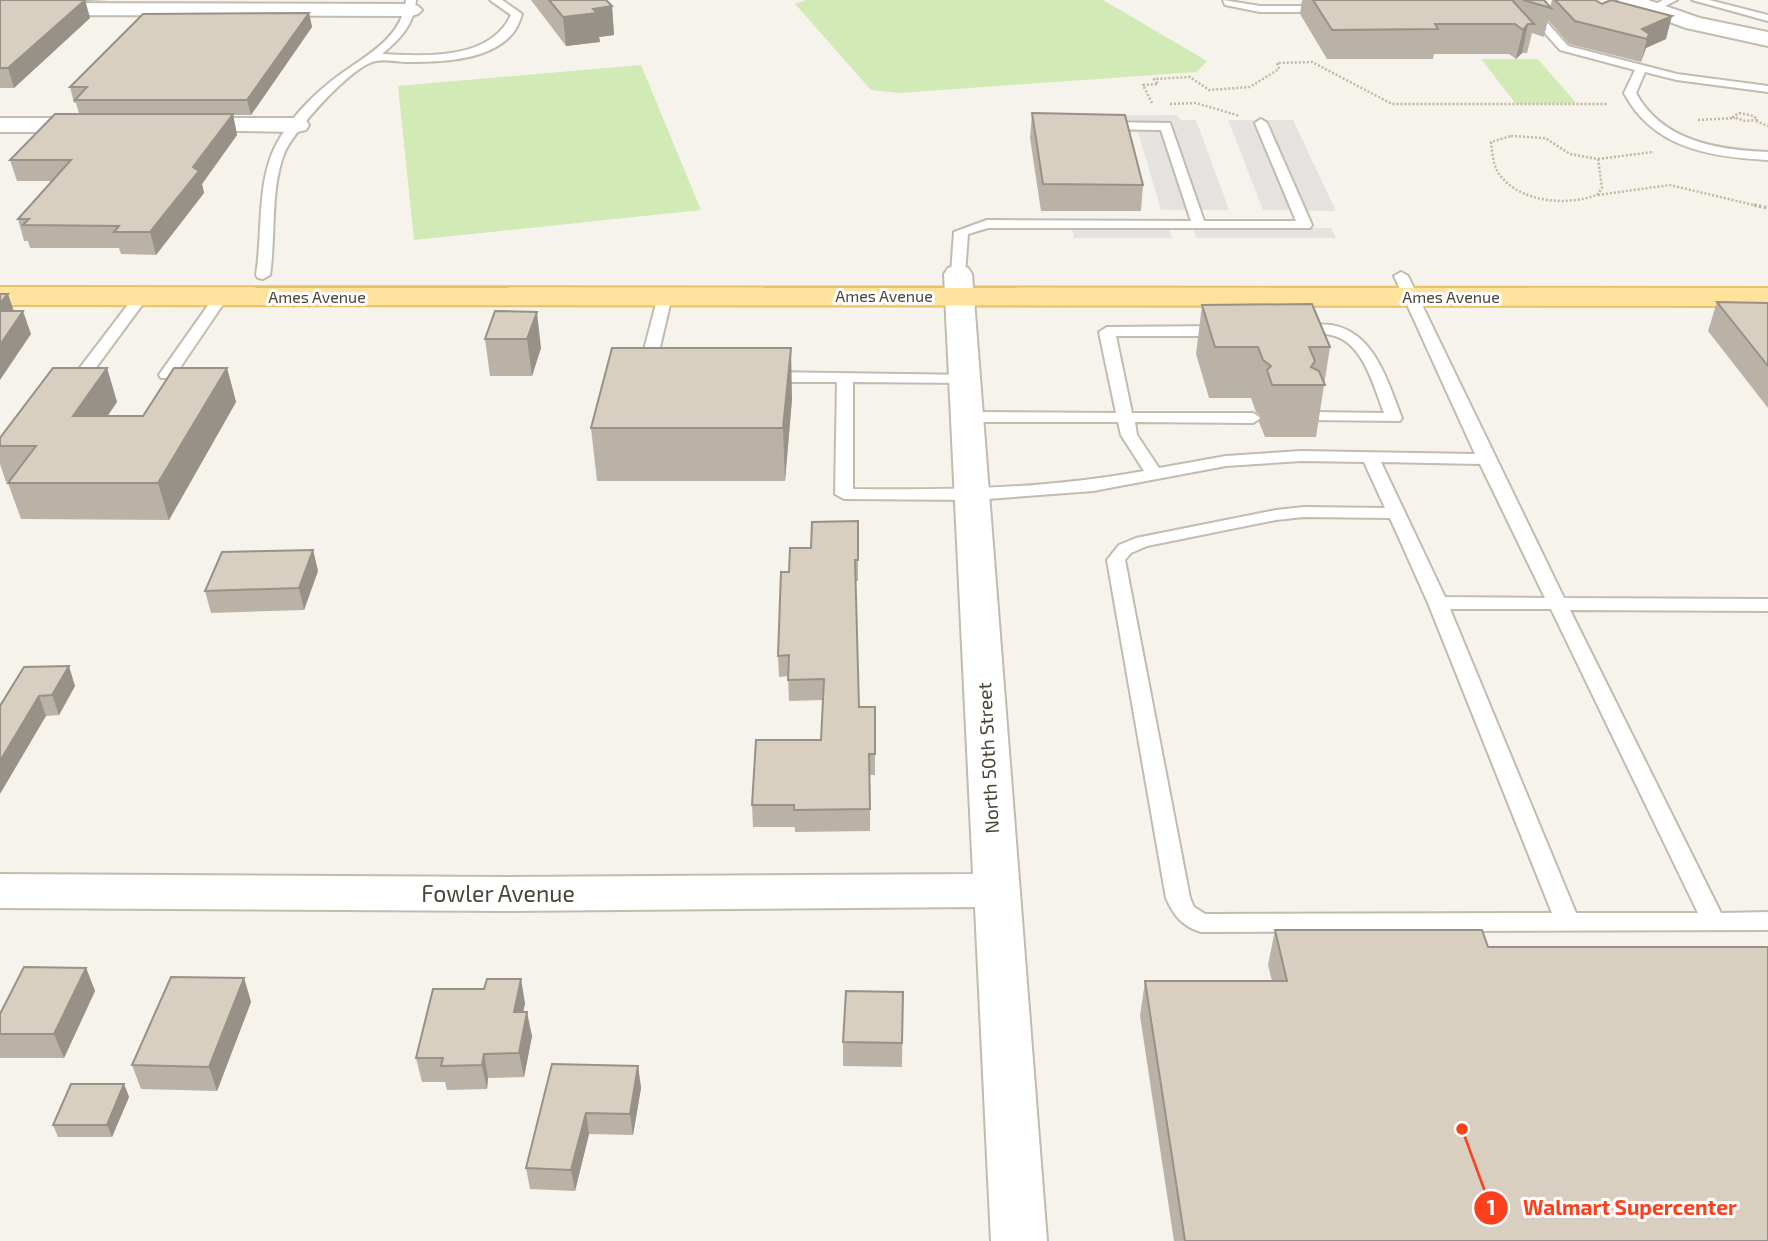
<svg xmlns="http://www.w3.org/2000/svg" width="1768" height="1241" viewBox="0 0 1768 1241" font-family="'Exo 2',sans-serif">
<rect width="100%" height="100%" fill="#f6f3ec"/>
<!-- green -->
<g fill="#d2eab5">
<polygon points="806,0 1103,0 1207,61 1197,72 899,93 871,90 795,4"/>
<polygon points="1481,59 1538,59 1576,103 1516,104"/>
<polygon points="641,65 701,210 414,240 398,86"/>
</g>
<!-- parking -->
<g fill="#e5e3e0">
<polygon points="1176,115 1181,120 1196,120 1229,210 1161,210 1138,132 1047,132 1044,116"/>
<polygon points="1228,120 1293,120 1336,211 1263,210"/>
<polygon points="1072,228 1169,228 1172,238 1074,238"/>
<polygon points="1331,228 1336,238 1196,238 1193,229"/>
</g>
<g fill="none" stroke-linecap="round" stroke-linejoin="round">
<!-- lane casing -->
<g stroke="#c2bbae" stroke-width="4">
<g id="lane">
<path d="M406,0H416C414,25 400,39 382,54C425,56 490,61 511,15L490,0H502L522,14C520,20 517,28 513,33C490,61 441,62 408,62C398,62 386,59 376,61C353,64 293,131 284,154C270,191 276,236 270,275L263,279L258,278L256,275C263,234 256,181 277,143C289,121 309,99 329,83C358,59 402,42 406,0Z"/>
<polygon points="1223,0 1260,6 1325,6 1330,9 1325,12 1260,12 1225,5"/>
<polygon points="1663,0 1677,0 1655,11 1646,9"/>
<polygon points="1692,0 1709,0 1768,15 1768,21"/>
<path d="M1527,9H1535L1568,46L1677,74L1768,86V92L1677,80L1645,72L1636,93C1662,141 1717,150 1768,152V160C1710,157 1653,148 1624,93L1635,70L1560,50L1527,13Z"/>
<polygon points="1261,119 1267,123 1312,225 1310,228 988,228 968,234 965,274 958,278 951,274 954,232 987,220 1191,221 1161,130 1099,129 1097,126 1103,122 1170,123 1204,221 1296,221 1255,123"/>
<path d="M1401,272L1408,276L1564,598L1768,599V611L1570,610L1721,913L1768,912V930L1201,932C1182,926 1174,916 1166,898L1107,560L1119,545L1136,538L1276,510L1304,507L1385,508L1364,462L1301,461L1226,466L1093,491L974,500L844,499L835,494L837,382H767L759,377L767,372L971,375L973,378L965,383L853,382V489C951,490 1048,489 1144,471L1121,435L1118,422H968L960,417L968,412L1116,413L1099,332L1107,327L1223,326L1231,331L1223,336H1116L1132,413H1253L1261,418L1253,423L1135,422L1137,435L1159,468L1226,456L1301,451L1475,454L1394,276ZM1381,462L1480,464L1545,598L1445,597ZM1304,517L1390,518L1428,603L1552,913L1205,914L1194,907L1190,898L1125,560L1131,553L1147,546L1276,520ZM1450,609H1551L1698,913H1576Z"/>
<polygon points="665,292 672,296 654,373 646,378 640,376 638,373 658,296"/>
<polygon points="141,293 148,297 78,392 66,392 64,389 66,386 136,294"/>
<polygon points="221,293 228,297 173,378 161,378 159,375 161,372 216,294"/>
<path d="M1298,325C1309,325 1321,324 1331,325C1375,332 1388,383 1402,418L1400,421L1307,420L1305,417L1313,412L1384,413C1374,387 1363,341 1331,335C1318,332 1305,336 1293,333L1290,330L1293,327Z"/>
</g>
</g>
<!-- street casing -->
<g stroke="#c2bbae" stroke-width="4">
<g id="street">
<polygon points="1618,0 1648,0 1700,18 1768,32 1768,46 1686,28 1621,4"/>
<polygon points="0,3 411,4 418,6 422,10 418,14 411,16 0,15"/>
<polygon points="0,118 96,118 105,120 108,125 105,130 96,132 0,132"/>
<polygon points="184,118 297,118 306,120 309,125 306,130 297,132 175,130 172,125 175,120"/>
<polygon points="958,265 968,268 972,274 1047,1241 991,1241 975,907 507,911 0,908 0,874 507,877 973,874 944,274 948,268"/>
</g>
</g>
<!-- primary casing -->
<g stroke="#e6c16a" stroke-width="4">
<polygon id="primary" points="0,287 1768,288 1768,306 0,305"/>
</g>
<!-- path-far1 -->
<g stroke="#c4b79f" stroke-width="2.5" stroke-dasharray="2 2" stroke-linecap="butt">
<polyline points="1152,103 1143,85 1158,84 1154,79 1190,77 1209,90 1250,87 1279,69 1277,63 1312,62 1392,104 1608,104"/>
<polyline points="1170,104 1196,103 1240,116"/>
<polygon points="1739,113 1754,116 1757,120 1745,121 1733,117"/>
<polyline points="1698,120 1735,118"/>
<polyline points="1756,121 1768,126"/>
<path d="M1511,136L1545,138L1570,154L1598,159L1602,188L1597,195C1567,206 1520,203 1499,174C1493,165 1492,152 1491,142Z"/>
<polyline points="1598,159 1654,152"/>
<polyline points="1598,195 1670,185 1762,207"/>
</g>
<!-- path -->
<polyline stroke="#c4b79f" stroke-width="3.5" stroke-dasharray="2.5 2.5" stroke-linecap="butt" points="1754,205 1768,208"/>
<!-- lane -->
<use href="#lane" fill="#fff" fill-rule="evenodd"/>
<!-- street -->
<use href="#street" fill="#fff" fill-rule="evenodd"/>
<!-- primary -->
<use href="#primary" fill="#ffe39c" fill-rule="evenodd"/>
</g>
<!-- wall -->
<g fill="#bab2a6">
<polygon points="0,0 109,0 85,1 90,18 14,88 0,88"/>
<polygon points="531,0 606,0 612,6 614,35 599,37 600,42 566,46"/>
<polygon points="1302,0 1544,0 1550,7 1552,0 1595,0 1666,39 1646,48 1641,62 1569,44 1548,20 1544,37 1532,33 1527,53 1522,53 1516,59 1509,54 1434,54 1433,59 1327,59 1300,14"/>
<polygon points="309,13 312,27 251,115 233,115 237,135 202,184 204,193 156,255 121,254 119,248 30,248 28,241 24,241 18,219 52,181 17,181 10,160 79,114 76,103 74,103 70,87"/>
<polygon points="1032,113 1143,185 1141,211 1041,211 1030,138"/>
<polygon points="1717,302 1768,303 1768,408 1708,331"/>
<polygon points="1202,305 1330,347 1316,437 1265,437 1259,422 1260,415 1256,412 1251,398 1209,398 1196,354"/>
<polygon points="495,311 541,348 532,376 490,376 485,339"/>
<polygon points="107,368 117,402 107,416 143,416 227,368 236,402 169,520 21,519 8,483 9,482 6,482 0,464 0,438"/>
<polygon points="792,399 785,481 597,481 591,428"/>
<polygon points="858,521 858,581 855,581 859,707 875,707 875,775 870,775 870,831 795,832 795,827 753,827 752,805 821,740 823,700 789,701 788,676 779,677 778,656 789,572 811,548"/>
<polygon points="313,550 318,571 304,610 211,613 205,591"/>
<polygon points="75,686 59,715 46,716 0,706"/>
<polygon points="1275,930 1488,947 1768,1241 1174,1241 1140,1016 1145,981 1272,981 1268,965"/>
<polygon points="86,968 95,991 64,1058 0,1058 0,1014"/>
<polygon points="244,978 251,1002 217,1091 141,1089 132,1065"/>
<polygon points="903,992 902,1067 843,1066 843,1042"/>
<polygon points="525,1003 523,1012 532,1036 524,1077 488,1078 487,1089 447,1090 445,1082 422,1082 416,1058"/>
<polygon points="552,1064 638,1066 641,1088 633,1135 589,1134 575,1191 530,1189 526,1168"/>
<polygon points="124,1084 129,1097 112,1137 58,1137 53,1125"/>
</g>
<!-- shaded-wall -->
<g fill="#979187">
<polygon points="85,0 90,18 14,88 8,68"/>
<polygon points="612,6 614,35 599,37 600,42 566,46 563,17 593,9"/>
<polygon points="309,13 312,27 251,115 247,100"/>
<polygon points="1672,16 1666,39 1646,48 1641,62 1647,39 1642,29"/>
<polygon points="1528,24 1522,53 1516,59 1523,30"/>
<polygon points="233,114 237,135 202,184 204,193 156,255 150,232 193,167"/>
<polygon points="8,294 16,317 0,334 0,303"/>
<polygon points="23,311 31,334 0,380 0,345"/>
<polygon points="537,312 541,348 532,376 527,339"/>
<polygon points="791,348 792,399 785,481 783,428"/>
<polygon points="107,368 117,402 84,451 73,416"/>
<polygon points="227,368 236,402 169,520 158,483"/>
<polygon points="313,550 318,571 304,610 299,588"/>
<polygon points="69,666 75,686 59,715 52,695"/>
<polygon points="39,696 46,716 0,794 0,761"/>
<polygon points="86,968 95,991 64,1058 54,1034"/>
<polygon points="244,978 251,1002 217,1091 209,1067"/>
<polygon points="521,979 525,1003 519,1036 514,1012"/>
<polygon points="527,1012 532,1036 524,1077 519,1053"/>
<polygon points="484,1054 488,1078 487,1089 482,1065"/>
<polygon points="638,1066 641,1088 633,1135 630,1114"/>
<polygon points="124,1084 129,1097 112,1137 107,1125"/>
<polygon points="586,1113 589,1134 575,1191 571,1170"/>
</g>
<!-- building -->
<g fill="#d8cfc1" stroke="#979187" stroke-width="2">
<polygon points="0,0 85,0 8,68 0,68"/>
<polygon points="549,0 606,0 612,6 593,9 597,13 563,17"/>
<polygon points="1313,0 1512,0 1534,24 1528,24 1523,30 1515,24 1435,24 1438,29 1332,30"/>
<polygon points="1523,0 1544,0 1551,8"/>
<polygon points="1555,0 1595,0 1602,4 1611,0 1672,16 1642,29 1649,34 1647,39 1575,21"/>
<polygon points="309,13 247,100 75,100 87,87 70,87 143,14"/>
<polygon points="1032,113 1125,115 1143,185 1043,184"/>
<polygon points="55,114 233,114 193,167 199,171 150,232 114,232 119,226 23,225 29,219 18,219 71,160 10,160"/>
<polygon points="0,294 8,294 0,303"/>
<polygon points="1717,302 1768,303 1768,366"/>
<polygon points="1312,304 1330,347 1309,347 1315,361 1311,367 1319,371 1325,385 1272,385 1267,370 1271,366 1263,360 1258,347 1215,347 1202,305"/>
<polygon points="0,311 23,311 0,345"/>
<polygon points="495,311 537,312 527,339 485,339"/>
<polygon points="612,348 791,348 783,428 591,428"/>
<polygon points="53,368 107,368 73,416 143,416 174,368 227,368 158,483 8,483 36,446 0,446 0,438"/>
<polygon points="858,521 858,560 855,560 859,707 875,707 875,754 869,754 870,809 794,810 794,805 752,805 756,740 821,740 824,679 788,680 789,655 778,656 781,572 789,572 790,548 811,548 812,522"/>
<polygon points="313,550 299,588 205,591 222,552"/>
<polygon points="69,666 52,695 39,696 0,761 0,706 24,667"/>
<polygon points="1275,930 1482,930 1488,947 1768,947 1768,1241 1185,1241 1145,981 1287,981"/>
<polygon points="24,967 86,968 54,1034 0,1034 0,1014"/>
<polygon points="171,977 244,978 209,1067 132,1065"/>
<polygon points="487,979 521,979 514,1012 527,1012 519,1053 484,1054 482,1065 441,1066 443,1058 416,1058 433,989 484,989"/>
<polygon points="846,991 903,992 902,1043 843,1042"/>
<polygon points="552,1064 638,1066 630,1114 586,1113 571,1170 526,1168"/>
<polygon points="71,1084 124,1084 107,1125 53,1125"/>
</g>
<g text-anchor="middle" stroke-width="6" stroke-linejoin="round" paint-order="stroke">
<!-- far-street labels -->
<g font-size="16" fill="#4b4439" stroke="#fff">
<text x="884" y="302">Ames Avenue</text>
<text x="317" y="303">Ames Avenue</text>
<text x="1451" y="303">Ames Avenue</text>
</g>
<!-- street labels -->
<g font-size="19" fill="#4b4439" stroke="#fff">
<text transform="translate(988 758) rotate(-93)" y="7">North 50th Street</text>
</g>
<!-- near-street labels -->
<g font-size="23" fill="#4b4439" stroke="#fff">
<text x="498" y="902">Fowler Avenue</text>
</g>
</g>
<!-- callouts -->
<path fill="none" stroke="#fc3f1d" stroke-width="2.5" d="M1462 1129L1491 1208"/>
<g fill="#fc3f1d" stroke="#fff" stroke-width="2.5">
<circle cx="1462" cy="1129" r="7"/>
<circle cx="1491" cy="1208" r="18"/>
</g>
<g font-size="21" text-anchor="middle" font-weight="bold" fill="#fff">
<text x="1491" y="1215">1</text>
</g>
<g font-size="21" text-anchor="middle" font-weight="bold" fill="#fc3f1d" stroke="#fff" stroke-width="6" stroke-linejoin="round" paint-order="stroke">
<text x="1630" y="1215">Walmart Supercenter</text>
</g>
</svg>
